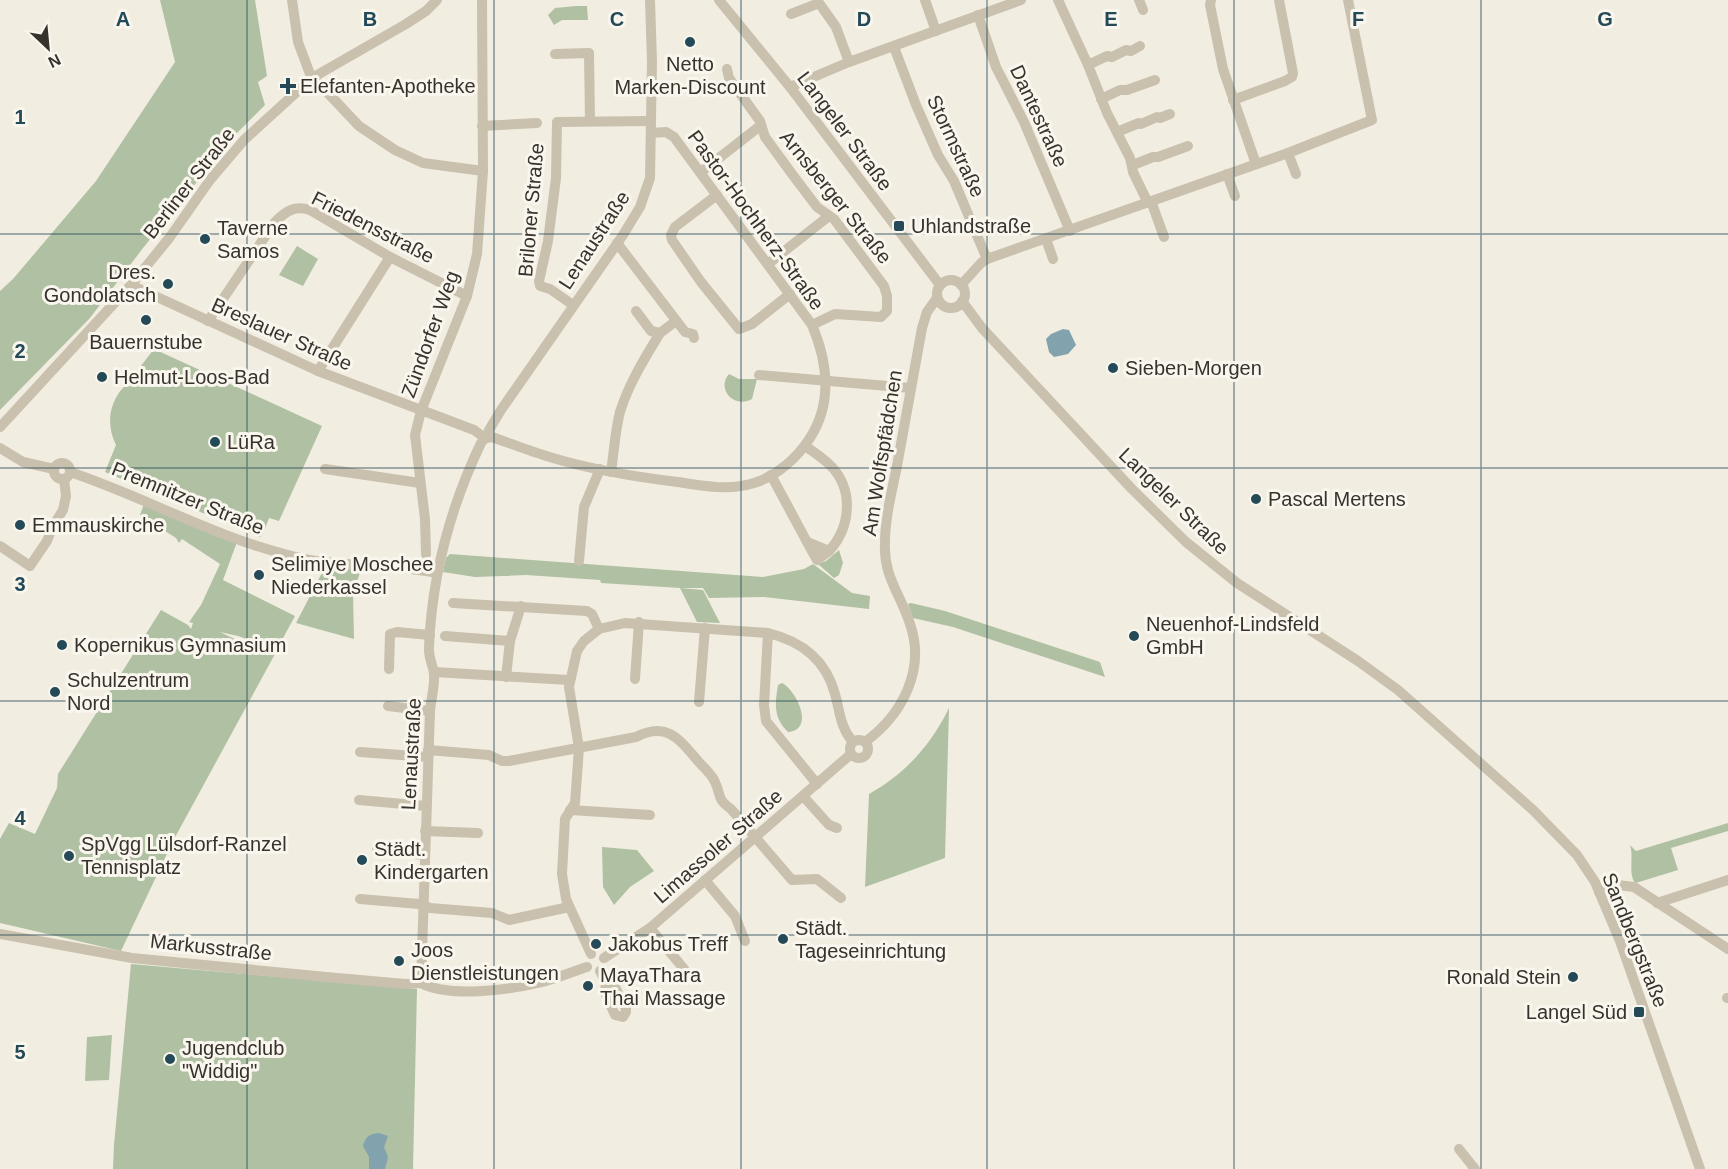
<svg xmlns="http://www.w3.org/2000/svg" width="1728" height="1169" viewBox="0 0 1728 1169" font-family="Helvetica,sans-serif">
<rect width="100%" height="100%" fill="#f2ede1"/>
<!-- green -->
<g fill="#b0c0a2">
<polygon points="160,0 255,0 267,76 258,82 265,105 236,134 143,248 90,318 0,410 0,291 13,279 96,181 175,62"/>
<polygon points="576,6 587,6 588,20 562,20 554,25 548,15 555,8"/>
<polygon points="297,246 318,259 303,286 279,275"/>
<path d="M154,349L322,426L279,521L269,518L263,534L260,537L105,472L116,445C102,417 114,387 142,374L137,371Z"/>
<path d="M729,374L739,379H757L752,399C734,409 716,389 729,374Z"/>
<polygon points="144,504 237,542 223,580 295,616 282,640 277,641 269,647 238,636 220,632 262,652 275,654 173,841 121,951 0,923 0,839 9,823 35,834 57,788 58,774 161,610 188,625 191,629 193,623 189,622 201,605 220,564 182,539 179,543 176,538 140,515"/>
<polygon points="839,550 843,563 839,575 834,578 818,564 826,561"/>
<polygon points="450,554 763,577 804,569 813,564 852,593 870,596 869,609 764,597 709,598 703,588 681,588 703,590 720,623 697,622 680,588 601,583 600,580 526,575 475,577 443,572 446,558"/>
<polygon points="328,567 361,570 353,593 354,639 296,623 324,569"/>
<polygon points="911,603 945,611 1100,662 1105,677 953,627 913,618 908,604"/>
<path d="M782,683C797,691 815,730 788,732C773,718 775,703 778,685Z"/>
<path d="M949,708L945,858L865,887L869,794C905,774 931,745 949,708Z"/>
<path d="M1728,823V831L1671,848L1678,870L1639,882L1635,883C1628,873 1634,857 1630,845L1636,851Z"/>
<polygon points="602,847 637,850 654,871 630,887 614,905 603,887"/>
<polygon points="131,964 417,989 413,1169 113,1169 114,1145"/>
<polygon points="112,1035 109,1080 85,1081 87,1037"/>
</g>
<!-- water -->
<g fill="#82a2ad">
<polygon points="1063,329 1069,330 1076,345 1068,354 1054,357 1049,352 1046,339 1051,334"/>
<path d="M379,1133L388,1136L384,1147L388,1157L385,1169H369V1157L363,1146C366,1136 369,1134 379,1133Z"/>
</g>
<g fill="none" stroke-linecap="round" stroke-linejoin="round">
<!-- minor -->
<g stroke="#c9c0ae" stroke-width="10">
<polyline points="292,0 298,42 310,74 359,126 395,150 423,163 483,171"/>
<polyline points="719,0 790,87 940,285"/>
<polyline points="925,0 936,31"/>
<polyline points="1058,0 1088,65 1107,113 1130,158 1133,172 1148,203"/>
<polyline points="1139,0 1143,10"/>
<polyline points="1211,0 1210,5 1223,69 1256,164"/>
<polyline points="791,14 819,3 836,27 849,62"/>
<polyline points="978,15 996,67 1024,122 1070,231"/>
<polyline points="894,47 916,105 938,155 954,181 987,259"/>
<polyline points="555,54 589,53 590,121"/>
<polyline points="1088,65 1107,56 1112,57 1126,50 1131,51 1140,46"/>
<polyline points="727,69 729,78 760,121 765,137 792,174 817,207 834,219 884,286 887,296 887,311 881,317 835,314 812,325"/>
<polyline points="790,87 849,62 1021,0"/>
<polyline points="1101,99 1120,90 1127,90 1155,80"/>
<polyline points="1233,100 1285,81 1292,77 1293,73 1279,0"/>
<polyline points="482,126 537,123"/>
<polyline points="1117,132 1139,123 1141,124 1157,117 1160,118 1170,114"/>
<polyline points="1288,153 1296,174"/>
<polyline points="1133,165 1153,157 1158,157 1188,146"/>
<polyline points="701,172 760,126"/>
<polyline points="1227,174 1235,196"/>
<polyline points="717,195 675,227 671,235 672,240 701,282 739,329 752,324 790,294"/>
<polyline points="1151,201 1164,237"/>
<polyline points="1046,239 1053,259"/>
<polyline points="617,243 685,332 693,334 694,338"/>
<polyline points="768,264 829,216"/>
<circle cx="951" cy="294" r="14"/>
<polyline points="131,285 318,371 474,430 485,438"/>
<polyline points="961,285 981,263 987,259 1288,153 1372,120 1348,0"/>
<polyline points="962,301 982,328 1131,488 1186,542 1237,583 1358,661 1398,690 1533,810 1577,855 1595,882 1620,941 1700,1169"/>
<polyline points="573,305 550,289 540,286 539,281 548,241 556,178 557,122 651,121"/>
<polyline points="636,311 651,331 660,333 676,321"/>
<path d="M208,321L275,222C286,211 295,205 310,210L390,257L467,296"/>
<polyline points="318,371 390,257"/>
<polyline points="759,375 911,388"/>
<polyline points="0,427 131,285 170,237 210,180 244,140 312,78 406,24 426,11 437,0"/>
<polyline points="487,438 489,430 501,410 623,235 640,207 650,178 652,62 650,0"/>
<path d="M805,446C814,452 823,458 831,466C854,490 851,527 829,551"/>
<polyline points="0,448 23,462 54,469"/>
<circle cx="62" cy="471" r="8"/>
<polyline points="325,469 420,483"/>
<path d="M70,472C145,497 214,537 292,556C339,568 389,563 437,573"/>
<path d="M611,472C614,452 615,431 620,412C629,383 645,358 660,333"/>
<polyline points="771,475 807,542"/>
<polygon points="807,542 829,551 817,560"/>
<polyline points="0,546 30,566 47,541 52,528 63,510 66,496 64,479"/>
<polyline points="426,554 425,519 415,435 421,411 467,296 477,254 483,171 482,0"/>
<polyline points="579,561 584,507 600,469"/>
<polyline points="453,603 587,611 592,614 599,629"/>
<polyline points="768,633 764,705 766,721 817,784"/>
<polyline points="445,636 510,641"/>
<polyline points="389,669 390,634 397,632 430,635"/>
<polyline points="434,672 569,680"/>
<polyline points="506,677 510,641 521,606"/>
<polyline points="635,679 639,622"/>
<polyline points="699,702 705,628"/>
<polyline points="388,706 430,711"/>
<circle cx="859" cy="749" r="9"/>
<path d="M865,742C902,715 926,670 910,624C901,595 883,576 885,543C885,517 892,491 897,466C905,420 914,374 922,328L927,312L937,298"/>
<path d="M428,750L489,755L502,761H509L636,737C667,721 679,739 698,761C703,767 712,774 715,782C722,797 716,798 731,809L792,880L817,879L841,898"/>
<polyline points="360,752 428,757"/>
<polyline points="803,796 829,825 837,828"/>
<polyline points="359,800 426,806"/>
<polyline points="570,810 650,815"/>
<polyline points="425,831 478,833"/>
<polyline points="377,850 425,855"/>
<polyline points="705,880 735,916 745,941"/>
<polyline points="1599,892 1618,885 1634,887 1728,949"/>
<polyline points="360,899 419,904 430,908 492,913 509,920 569,907"/>
<polyline points="1657,903 1728,880"/>
<polyline points="650,928 684,969 687,979"/>
<polyline points="0,934 132,958 326,977 405,984 421,983"/>
<path d="M591,954L566,899L562,874L565,819L575,803L579,748L569,687L577,651L584,641L599,629L625,623L768,633C801,641 826,660 835,694C840,712 840,727 853,742"/>
<polyline points="604,958 650,928 851,754"/>
<polyline points="600,971 606,982 605,993 615,1015 623,1017 626,1012 626,1009 615,987 606,982"/>
<path d="M421,983L430,711C431,699 435,686 434,674C433,665 428,657 429,647C432,575 450,508 481,443L485,438L492,437C512,444 532,452 553,458C593,470 636,477 678,482C703,486 729,491 754,483C777,476 797,458 810,438C833,402 828,363 812,325L674,137L666,132L651,133"/>
<path d="M421,983C449,998 508,990 538,983C555,979 571,972 587,967"/>
<polyline points="1727,998 1728,998"/>
<polyline points="1459,1149 1475,1169"/>
</g>
</g>
<!-- grid -->
<path fill="none" stroke="#244957" stroke-width="1.5" stroke-opacity="0.55" d="M247,0V1169M494,0V1169M741,0V1169M987,0V1169M1234,0V1169M1481,0V1169M0,234H1728M0,468H1728M0,701H1728M0,935H1728"/>
<!-- markers -->
<g fill="#244957" stroke="#f9f6ee" stroke-width="2">
<circle cx="690" cy="42" r="6"/>
<path d="M285 77h6v6h6v6h-6v6h-6v-6h-6v-6h6z"/>
<rect x="893" y="220" width="12" height="12" rx="3"/>
<circle cx="205" cy="239" r="6"/>
<circle cx="168" cy="284" r="6"/>
<circle cx="146" cy="320" r="6"/>
<circle cx="1113" cy="368" r="6"/>
<circle cx="102" cy="377" r="6"/>
<circle cx="215" cy="442" r="6"/>
<circle cx="1256" cy="499" r="6"/>
<circle cx="20" cy="525" r="6"/>
<circle cx="259" cy="575" r="6"/>
<circle cx="1134" cy="636" r="6"/>
<circle cx="62" cy="645" r="6"/>
<circle cx="55" cy="692" r="6"/>
<circle cx="69" cy="856" r="6"/>
<circle cx="362" cy="860" r="6"/>
<circle cx="783" cy="939" r="6"/>
<circle cx="596" cy="944" r="6"/>
<circle cx="399" cy="961" r="6"/>
<circle cx="1573" cy="977" r="6"/>
<circle cx="588" cy="986" r="6"/>
<rect x="1633" y="1006" width="12" height="12" rx="3"/>
<circle cx="170" cy="1059" r="6"/>
</g>
<g text-anchor="middle" stroke-width="6" stroke-linejoin="round" paint-order="stroke">
<!-- poi labels -->
<g font-size="20" fill="#38322c" stroke="#f9f6ee" text-anchor="start">
<text x="690" y="71" text-anchor="middle">Netto<tspan x="690" dy="23">Marken-Discount</tspan></text>
<text x="300" y="93">Elefanten-Apotheke</text>
<text x="911" y="233">Uhlandstraße</text>
<text x="217" y="235">Taverne<tspan x="217" dy="23">Samos</tspan></text>
<text x="156" y="279" text-anchor="end">Dres.<tspan x="156" dy="23">Gondolatsch</tspan></text>
<text x="146" y="349" text-anchor="middle">Bauernstube</text>
<text x="1125" y="375">Sieben-Morgen</text>
<text x="114" y="384">Helmut-Loos-Bad</text>
<text x="227" y="449">LüRa</text>
<text x="1268" y="506">Pascal Mertens</text>
<text x="32" y="532">Emmauskirche</text>
<text x="271" y="571">Selimiye Moschee<tspan x="271" dy="23">Niederkassel</tspan></text>
<text x="1146" y="631">Neuenhof-Lindsfeld<tspan x="1146" dy="23">GmbH</tspan></text>
<text x="74" y="652">Kopernikus Gymnasium</text>
<text x="67" y="687">Schulzentrum<tspan x="67" dy="23">Nord</tspan></text>
<text x="81" y="851">SpVgg Lülsdorf-Ranzel<tspan x="81" dy="23">Tennisplatz</tspan></text>
<text x="374" y="856">Städt.<tspan x="374" dy="23">Kindergarten</tspan></text>
<text x="795" y="935">Städt.<tspan x="795" dy="23">Tageseinrichtung</tspan></text>
<text x="608" y="951">Jakobus Treff</text>
<text x="411" y="957">Joos<tspan x="411" dy="23">Dienstleistungen</tspan></text>
<text x="600" y="982">MayaThara<tspan x="600" dy="23">Thai Massage</tspan></text>
<text x="1561" y="984" text-anchor="end">Ronald Stein</text>
<text x="1627" y="1019" text-anchor="end">Langel Süd</text>
<text x="182" y="1055">Jugendclub<tspan x="182" dy="23">"Widdig"</tspan></text>
</g>
<!-- street labels -->
<g font-size="20" fill="#38322c" stroke="#f9f6ee">
<text transform="translate(1039 116) rotate(65)" y="7">Dantestraße</text>
<text transform="translate(845 131) rotate(53)" y="7">Langeler Straße</text>
<text transform="translate(956 146) rotate(65)" y="7">Stormstraße</text>
<text transform="translate(189 183) rotate(-52)" y="7">Berliner Straße</text>
<text transform="translate(836 197) rotate(51)" y="7">Arnsberger Straße</text>
<text transform="translate(531 210) rotate(-85)" y="7">Briloner Straße</text>
<text transform="translate(756 220) rotate(54)" y="7">Pastor-Hochherz-Straße</text>
<text transform="translate(373 227) rotate(27)" y="7">Friedensstraße</text>
<text transform="translate(594 240) rotate(-57)" y="7">Lenaustraße</text>
<text transform="translate(282 334) rotate(24)" y="7">Breslauer Straße</text>
<text transform="translate(430 334) rotate(-70)" y="7">Zündorfer Weg</text>
<text transform="translate(882 453) rotate(-81)" y="7">Am Wolfspfädchen</text>
<text transform="translate(188 498) rotate(22)" y="7">Premnitzer Straße</text>
<text transform="translate(1174 501) rotate(44)" y="7">Langeler Straße</text>
<text transform="translate(411 754) rotate(-87)" y="7">Lenaustraße</text>
<text transform="translate(718 846) rotate(-41)" y="7">Limassoler Straße</text>
<text transform="translate(1635 940) rotate(68)" y="7">Sandbergstraße</text>
<text transform="translate(211 947) rotate(6)" y="7">Markusstraße</text>
</g>
</g>
<g font-size="20" text-anchor="middle" font-weight="bold" fill="#244957" stroke="#f9f6ee" stroke-width="6" stroke-linejoin="round" paint-order="stroke">
<text x="123" y="26">A</text>
<text x="370" y="26">B</text>
<text x="617" y="26">C</text>
<text x="864" y="26">D</text>
<text x="1111" y="26">E</text>
<text x="1358" y="26">F</text>
<text x="1605" y="26">G</text>
<text x="20" y="124">1</text>
<text x="20" y="358">2</text>
<text x="20" y="591">3</text>
<text x="20" y="825">4</text>
<text x="20" y="1059">5</text>
</g>
<!-- north arrow -->
<g transform="translate(48 48) rotate(154)" stroke="#f9f6ee" stroke-width="4.5" paint-order="stroke">
<path d="M0-4.5L10 22L0 15L-10 22Z" fill="#38322c"/>
<text y="-9" font-size="16" font-weight="bold" text-anchor="middle" fill="#38322c">N</text>
</g>
</svg>
